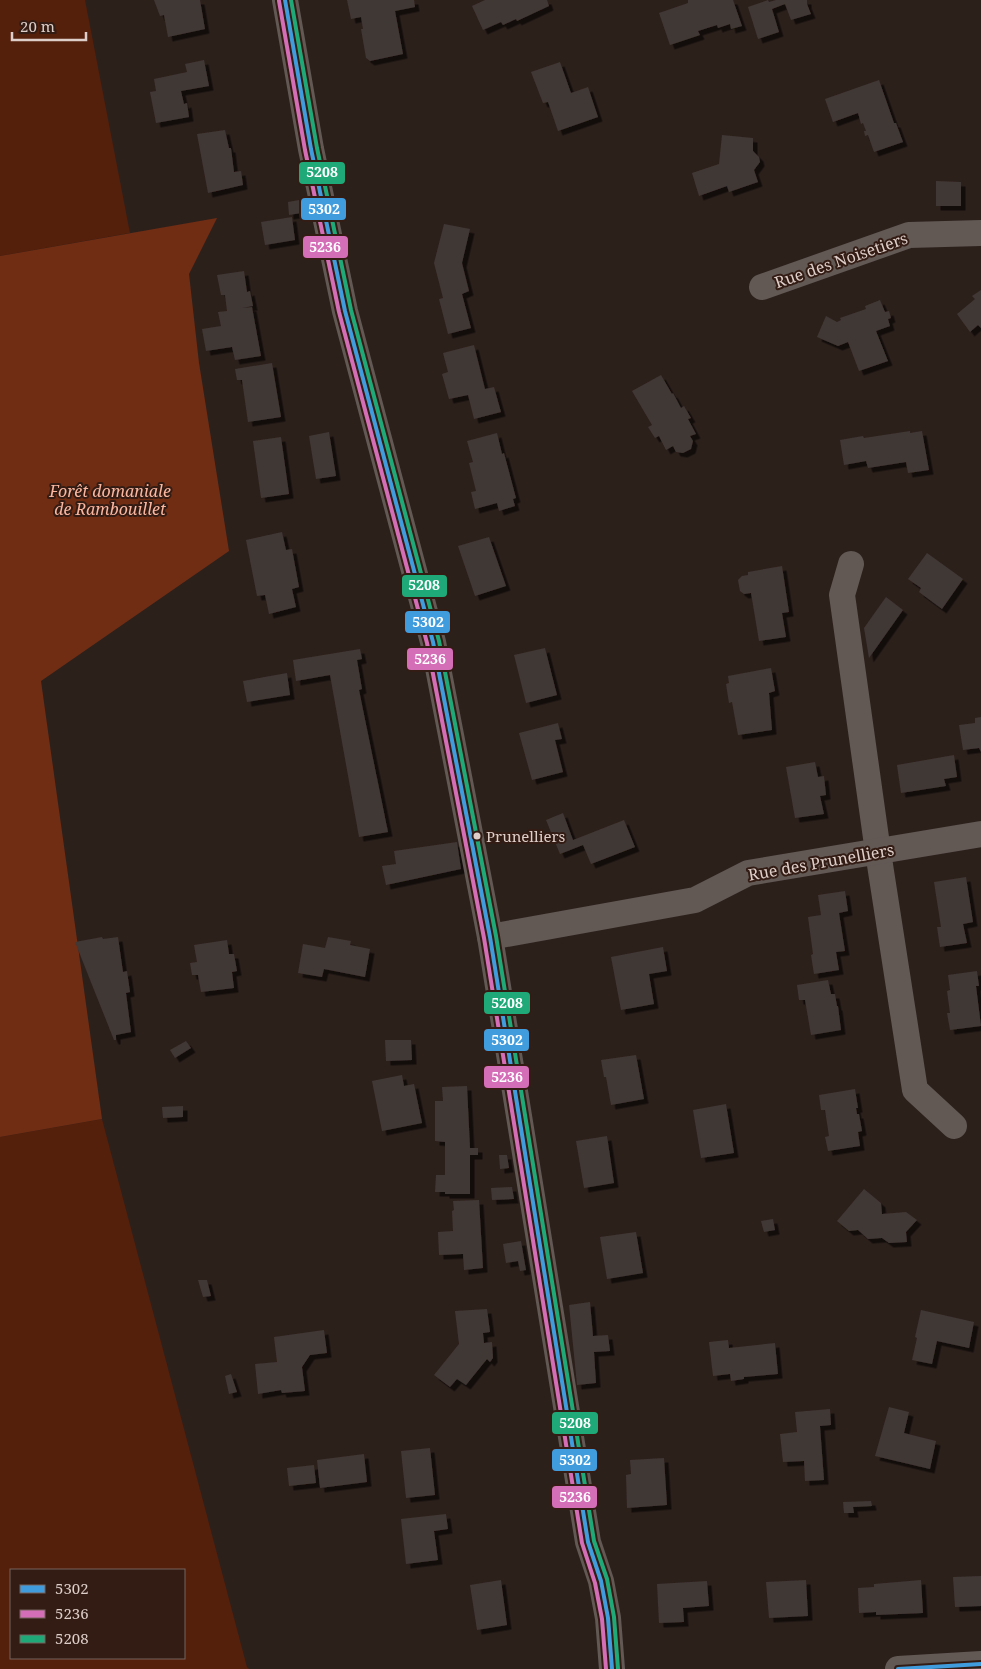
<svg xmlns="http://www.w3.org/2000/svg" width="981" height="1669" viewBox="0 0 981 1669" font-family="'Noto Serif',serif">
<defs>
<filter id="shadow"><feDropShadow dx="4.5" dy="4.5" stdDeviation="0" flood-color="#0009"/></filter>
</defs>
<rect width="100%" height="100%" fill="#2c201b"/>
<!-- green -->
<g fill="#541f0b" fill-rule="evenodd">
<polygon points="0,0 85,0 130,233 0,256"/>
<path d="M102,1119L247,1667L249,1669H0V1137ZM11,1570H184V1658H11Z"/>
</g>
<!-- forest -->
<polygon fill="#702d14" points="217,218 189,274 199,363 229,551 41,681 102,1119 0,1137 0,256"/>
<!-- building -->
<g fill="#413734" filter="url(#shadow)">
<polygon points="154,0 200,0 205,29 168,37 164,15 160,16"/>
<polygon points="347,0 414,0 415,7 395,11 403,54 370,61 366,58 361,29 363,29 361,17 351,19"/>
<polygon points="485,0 547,0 549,6 517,21 516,19 503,25 501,22 483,30 472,6"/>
<polygon points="688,0 733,0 742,26 731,29 730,24 718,28 717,25 698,31 700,35 670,45 659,13 688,3"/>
<polygon points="768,0 769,2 776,0 807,0 807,4 811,14 791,20 785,4 772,9 779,32 758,39 748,7"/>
<polygon points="204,60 209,86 181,91 184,104 187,103 189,117 156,123 150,92 156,91 154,79 187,72 185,64"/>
<polygon points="560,62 571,93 588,87 598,117 558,131 548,102 543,103 531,72"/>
<polygon points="879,80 894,123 896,123 903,142 874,152 868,135 865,136 864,131 866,131 863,123 861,124 858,113 833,122 825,99"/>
<polygon points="225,130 229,148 231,148 234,172 241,171 243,185 208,193 197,134"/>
<polygon points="722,135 753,138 753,151 759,157 760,162 754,170 758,182 729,192 727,186 699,196 692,173 719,164"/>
<polygon points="936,181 961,182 961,206 936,206"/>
<polygon points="299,200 301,213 289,215 288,202"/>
<polygon points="292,217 295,240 265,245 261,222"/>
<polygon points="444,224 470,229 462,263 469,291 462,294 471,328 448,334 439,299 443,298 434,263"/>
<polygon points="244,271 247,292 250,291 253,306 242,308 252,307 261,356 235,360 232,347 206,351 202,329 221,326 218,312 227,311 225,295 221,295 217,275"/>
<polygon points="981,290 981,328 978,325 970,332 957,314 975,299 972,296"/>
<polygon points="880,300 885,312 889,311 891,318 888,319 890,326 876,331 888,361 859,371 848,342 838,346 817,337 826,316 837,322 841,320 840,318 866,309 865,306"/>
<polygon points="474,345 485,389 494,387 501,412 474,419 468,395 449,399 442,374 448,372 443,353"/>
<polygon points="272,363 281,417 248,422 242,380 237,380 235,369"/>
<polygon points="661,375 672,394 673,393 681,408 684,406 691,418 688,419 696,434 690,436 693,441 691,449 683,453 676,452 673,446 666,450 659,436 655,438 648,427 652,425 632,391"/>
<polygon points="910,431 910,433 922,431 929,470 908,473 906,462 868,468 866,461 844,465 840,440 863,436 864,438"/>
<polygon points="329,432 336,476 316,479 309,436"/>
<polygon points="497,433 502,454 504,453 516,498 513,499 515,506 499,511 497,503 475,509 471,492 476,491 469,463 473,462 467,441"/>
<polygon points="281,437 289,494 261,498 253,441"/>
<polygon points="282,532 286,550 292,549 299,587 292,589 296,607 269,614 265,595 257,596 246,540"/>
<polygon points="489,537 506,586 475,596 458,546"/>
<polygon points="927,553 963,579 942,609 919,592 921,588 908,579"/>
<polygon points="782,566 789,612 782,613 786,637 759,641 751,593 744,594 740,591 738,580 742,576 748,575 748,572"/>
<polygon points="886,597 903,610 869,658 864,628"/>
<polygon points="545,648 557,695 526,703 514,655"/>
<polygon points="360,649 362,659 357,660 362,689 359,690 388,832 359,837 330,675 296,681 293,660"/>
<polygon points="771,668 775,691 769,693 772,730 738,735 732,702 729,703 726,684 729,683 728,676"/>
<polygon points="287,673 290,695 247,702 243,681"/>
<polygon points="981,717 981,752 979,748 963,750 959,725 975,723 975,718"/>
<polygon points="558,723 562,739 555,740 563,772 532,780 519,733"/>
<polygon points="954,755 957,777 944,779 946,786 901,793 897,765"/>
<polygon points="815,762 818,777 824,776 826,795 820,796 824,814 795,818 786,767"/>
<polygon points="563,813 573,840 624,820 635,847 591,864 583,845 560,854 546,820"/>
<polygon points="457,842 461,869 386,885 382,866 396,864 394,851"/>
<polygon points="966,877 973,922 963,924 967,943 940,947 937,927 941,927 934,882"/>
<polygon points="845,891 848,911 839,913 845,951 836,952 839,970 814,974 811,955 813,954 808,917 821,915 818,895"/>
<polygon points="102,937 103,939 118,937 123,972 127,971 130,992 126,993 131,1032 116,1035 116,1040 114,1040 75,942"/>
<polygon points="328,937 351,941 350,945 370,949 365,977 324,969 322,977 298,973 303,944 325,948"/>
<polygon points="227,940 229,954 234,954 237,971 232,972 234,988 201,992 198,975 192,975 190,963 197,962 194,945"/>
<polygon points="663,947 667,971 649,974 654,1004 621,1010 611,957"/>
<polygon points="977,971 979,986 976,986 981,1026 950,1030 947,1013 950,1013 947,991 950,990 948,975"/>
<polygon points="828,980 831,994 835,994 837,1006 838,1006 841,1030 811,1035 805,1000 799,1000 797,985"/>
<polygon points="385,1040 411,1040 412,1060 386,1061"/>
<polygon points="186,1041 191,1048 175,1058 170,1050"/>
<polygon points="636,1055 644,1099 611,1105 606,1077 604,1077 601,1060"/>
<polygon points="402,1075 404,1086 414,1084 422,1123 382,1131 372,1081"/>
<polygon points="467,1086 470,1148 478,1148 478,1155 470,1155 470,1194 445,1194 445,1192 435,1192 436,1175 445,1175 445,1142 435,1141 435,1101 443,1101 442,1087"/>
<polygon points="855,1089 858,1108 856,1108 857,1114 859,1114 862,1131 858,1132 860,1146 828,1151 825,1137 829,1136 825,1110 821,1110 819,1095"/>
<polygon points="726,1104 734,1153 701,1158 693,1110"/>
<polygon points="183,1106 183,1117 163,1118 162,1107"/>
<polygon points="607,1136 614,1183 584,1188 576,1141"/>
<polygon points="499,1155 507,1155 509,1168 500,1169"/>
<polygon points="512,1187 514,1199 492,1200 491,1188"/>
<polygon points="864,1189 881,1203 882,1214 906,1212 917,1220 906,1232 907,1242 889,1243 882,1238 868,1239 858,1230 849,1231 837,1221"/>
<polygon points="479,1200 483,1268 464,1270 463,1254 439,1255 438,1232 453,1231 452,1211 454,1210 453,1201"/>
<polygon points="773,1219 775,1230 764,1232 761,1221"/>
<polygon points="636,1232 643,1273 607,1279 600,1237"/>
<polygon points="521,1241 526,1270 520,1271 518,1261 506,1263 503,1244"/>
<polygon points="198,1280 207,1280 211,1296 203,1297"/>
<polygon points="590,1302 593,1336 608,1335 610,1351 594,1352 596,1383 577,1385 569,1305"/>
<polygon points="487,1309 490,1332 483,1333 484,1343 492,1342 493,1358 490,1362 487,1359 466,1385 457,1379 450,1387 434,1375 459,1344 455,1311"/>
<polygon points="921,1310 974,1322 969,1348 937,1341 932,1364 912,1360 917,1338 915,1337"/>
<polygon points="324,1330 327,1353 310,1355 302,1367 305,1391 282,1393 281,1390 258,1394 255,1364 277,1362 274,1337"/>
<polygon points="728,1340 729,1348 775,1343 778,1374 744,1377 744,1379 731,1381 730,1374 713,1376 709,1342"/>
<polygon points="231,1374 237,1392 229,1394 225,1376"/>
<polygon points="889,1407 909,1412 904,1433 936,1441 930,1469 875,1456"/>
<polygon points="830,1409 831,1425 820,1426 824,1480 805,1481 804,1461 783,1462 780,1434 797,1432 795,1412"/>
<polygon points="430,1448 435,1495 406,1498 401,1451"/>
<polygon points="364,1454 367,1482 320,1488 317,1460"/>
<polygon points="664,1458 667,1505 627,1508 626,1475 631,1474 630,1460"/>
<polygon points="314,1465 316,1483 289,1486 287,1468"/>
<polygon points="871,1501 872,1506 853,1507 854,1513 844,1513 843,1502"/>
<polygon points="446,1514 448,1529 434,1531 438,1560 406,1564 401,1519"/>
<polygon points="981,1576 981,1606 955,1607 953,1577"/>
<polygon points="501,1580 507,1625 477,1630 470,1585"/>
<polygon points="806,1580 808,1616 769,1618 766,1582"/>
<polygon points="921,1580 923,1613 876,1615 876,1612 859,1613 858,1588 874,1587 874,1584"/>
<polygon points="707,1581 709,1606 683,1608 684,1622 659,1623 657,1584"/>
</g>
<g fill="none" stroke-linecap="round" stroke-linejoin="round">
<!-- minor -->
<g stroke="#625854" stroke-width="26">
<polyline points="285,0 311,149 345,311 433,642 490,937 588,1542 601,1581 608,1618 612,1669"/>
<polyline points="762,287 909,235 981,233"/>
<polyline points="851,564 842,595 878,852 915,1090 954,1126"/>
<polyline points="490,937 695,900 748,873 981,834"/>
<polyline points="898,1669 981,1664"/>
</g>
<!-- bus-1 casing -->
<g stroke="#331c14" stroke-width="8">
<g id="bus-1">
<polyline points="285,0 311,149 345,311 433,642 490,937 588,1542 601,1581 608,1618 612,1669"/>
<polyline points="898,1669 981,1664"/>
</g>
</g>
<!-- bus-2 casing -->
<g stroke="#331c14" stroke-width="8">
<polyline id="bus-2" points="279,1 305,150 339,312 427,643 484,938 582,1543 595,1583 602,1619 606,1669"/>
</g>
<!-- bus-3 casing -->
<g stroke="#331c14" stroke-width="8">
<polyline id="bus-3" points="291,0 317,148 351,310 439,641 496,936 594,1541 607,1579 614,1617 618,1669"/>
</g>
<!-- bus-1 -->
<use href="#bus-1" stroke="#409cdc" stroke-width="4"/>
<!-- bus-2 -->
<use href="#bus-2" stroke="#d46eb7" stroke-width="4"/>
<!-- bus-3 -->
<use href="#bus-3" stroke="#20a978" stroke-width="4"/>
</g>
<!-- markers -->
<circle fill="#decec9" stroke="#331c14" stroke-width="2" cx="477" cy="836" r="4.5"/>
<g text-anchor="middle" stroke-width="4" stroke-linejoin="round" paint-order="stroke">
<!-- bus labels -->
<g font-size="15" fill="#decec9" stroke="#331c14" text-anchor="start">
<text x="486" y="842">Prunelliers</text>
</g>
<!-- street labels -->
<g font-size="16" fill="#decec9" stroke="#331c14">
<text transform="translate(841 260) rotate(-19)" y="6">Rue des Noisetiers</text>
<text transform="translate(821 862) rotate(-10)" y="6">Rue des Prunelliers</text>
</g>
<!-- park labels -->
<g font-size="16" font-style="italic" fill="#fbb7a0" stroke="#331c14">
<text x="110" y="497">Forêt domaniale<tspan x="110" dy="18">de Rambouillet</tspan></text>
</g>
</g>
<g stroke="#331c14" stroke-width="2">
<rect x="298" y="161" width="48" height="24" rx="5" fill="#20a978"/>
<rect x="300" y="197" width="47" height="24" rx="5" fill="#409cdc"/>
<rect x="302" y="235" width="47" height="24" rx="5" fill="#d46eb7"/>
<rect x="401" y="574" width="47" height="24" rx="5" fill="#20a978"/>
<rect x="404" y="610" width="47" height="24" rx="5" fill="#409cdc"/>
<rect x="406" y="647" width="48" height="24" rx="5" fill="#d46eb7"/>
<rect x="483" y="991" width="48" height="24" rx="5" fill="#20a978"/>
<rect x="483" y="1028" width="47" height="24" rx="5" fill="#409cdc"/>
<rect x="483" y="1065" width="47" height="24" rx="5" fill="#d46eb7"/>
<rect x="551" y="1411" width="48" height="24" rx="5" fill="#20a978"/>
<rect x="551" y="1448" width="47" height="24" rx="5" fill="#409cdc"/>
<rect x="551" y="1485" width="47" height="24" rx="5" fill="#d46eb7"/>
</g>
<g font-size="14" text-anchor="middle" font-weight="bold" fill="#fff">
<text x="322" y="177">5208</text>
<text x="324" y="214">5302</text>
<text x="325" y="252">5236</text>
<text x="424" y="590">5208</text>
<text x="428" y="627">5302</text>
<text x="430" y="664">5236</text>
<text x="507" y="1008">5208</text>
<text x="507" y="1045">5302</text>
<text x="507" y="1082">5236</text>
<text x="575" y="1428">5208</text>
<text x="575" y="1465">5302</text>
<text x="575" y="1502">5236</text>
</g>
<!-- legend -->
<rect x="10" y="1569" width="175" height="90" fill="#331c14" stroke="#77635c"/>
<rect x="20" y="1585" width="25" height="8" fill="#409cdc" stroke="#77635c"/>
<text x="55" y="1594" font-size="15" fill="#decec9">5302</text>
<rect x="20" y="1610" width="25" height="8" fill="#d46eb7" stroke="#77635c"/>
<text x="55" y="1619" font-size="15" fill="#decec9">5236</text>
<rect x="20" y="1635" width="25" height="8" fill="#20a978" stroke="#77635c"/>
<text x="55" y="1644" font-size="15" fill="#decec9">5208</text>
<!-- scale -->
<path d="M12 32v8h74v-8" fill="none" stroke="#decec9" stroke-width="2.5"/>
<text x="20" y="32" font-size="15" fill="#decec9" stroke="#331c14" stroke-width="4" paint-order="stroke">20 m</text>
</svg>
